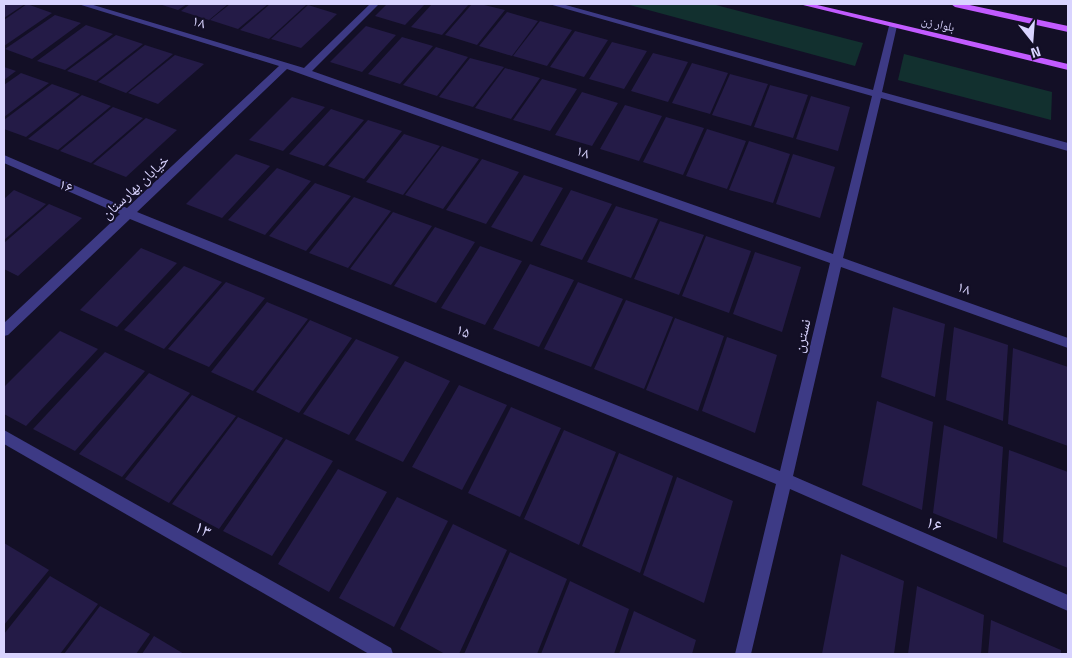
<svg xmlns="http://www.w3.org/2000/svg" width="1072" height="658" viewBox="0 0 1072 658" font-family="'Titillium Web','Noto Naskh Arabic',sans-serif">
<rect width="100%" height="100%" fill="#130f26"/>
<!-- green -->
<g fill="#12302f">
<polygon points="626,4 712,4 863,43 855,66"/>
<polygon points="904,54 1052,92 1051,120 898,80"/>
</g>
<!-- building -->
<g fill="#241b47">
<polygon points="4,4 25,4 4,18"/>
<polygon points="27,4 52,13 4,46 4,20"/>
<polygon points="159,4 187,4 178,10"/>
<polygon points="190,4 228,4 209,20 181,11"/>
<polygon points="230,4 268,4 238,29 210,20"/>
<polygon points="270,4 306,5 269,39 240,30"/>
<polygon points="387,4 425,4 405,25 375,16"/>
<polygon points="432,4 469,4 442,35 411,27"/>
<polygon points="472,4 480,4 505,10 477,45 445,35"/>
<polygon points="308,5 337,14 301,48 271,39"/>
<polygon points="507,12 538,21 512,56 479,46"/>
<polygon points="55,15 81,23 32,59 5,49"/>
<polygon points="540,21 572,30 547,66 513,56"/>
<polygon points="86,25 113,34 65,70 37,61"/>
<polygon points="366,26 396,35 362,72 330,62"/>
<polygon points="575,31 608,40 584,77 550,67"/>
<polygon points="116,35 143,44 96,81 67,71"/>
<polygon points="402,37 433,46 400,84 368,74"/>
<polygon points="612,42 647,51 624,89 589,79"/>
<polygon points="145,45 173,54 126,93 98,82"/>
<polygon points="436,47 468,57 437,96 403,85"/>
<polygon points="653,53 688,62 668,102 631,91"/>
<polygon points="175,55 204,64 158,104 128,93"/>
<polygon points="470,58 504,67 473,107 439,97"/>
<polygon points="692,63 728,73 710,114 672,103"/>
<polygon points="4,67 16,71 4,80"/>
<polygon points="505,68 540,78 511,119 475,108"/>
<polygon points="21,73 49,83 4,117 4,85"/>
<polygon points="730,74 768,84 751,126 712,115"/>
<polygon points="542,79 577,89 550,131 513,120"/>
<polygon points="52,84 80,94 26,137 4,129 4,120"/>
<polygon points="770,85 808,95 793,138 754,127"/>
<polygon points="582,92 618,103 592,146 555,135"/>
<polygon points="82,95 111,106 58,150 28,139"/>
<polygon points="811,96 850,107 838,151 796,139"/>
<polygon points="292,97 325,107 283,151 249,140"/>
<polygon points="625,105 662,116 639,161 600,149"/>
<polygon points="113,107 143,118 91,163 60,151"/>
<polygon points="331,109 364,120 324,166 289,154"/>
<polygon points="666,117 704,128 683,175 643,162"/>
<polygon points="146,118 177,130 126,177 93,164"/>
<polygon points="368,120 402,131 364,179 328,166"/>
<polygon points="707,129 746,141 727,189 686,176"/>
<polygon points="404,134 440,146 403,195 366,182"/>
<polygon points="749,141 790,154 773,203 729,190"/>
<polygon points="442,146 479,159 443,209 405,195"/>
<polygon points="236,154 270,166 222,218 186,204"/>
<polygon points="793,154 835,167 820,218 776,204"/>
<polygon points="482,159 519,172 486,224 446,210"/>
<polygon points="277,168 311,181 265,235 228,220"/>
<polygon points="524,175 563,188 532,242 491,227"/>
<polygon points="315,183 351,196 306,251 269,236"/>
<polygon points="14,190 46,204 4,240 4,199"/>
<polygon points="571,190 612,204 582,260 540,245"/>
<polygon points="354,197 391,211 348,268 309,253"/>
<polygon points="49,204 82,218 18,276 4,269 4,243"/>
<polygon points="616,206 658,219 631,278 587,262"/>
<polygon points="393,212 432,226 391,285 350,269"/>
<polygon points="660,221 704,235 679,295 634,279"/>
<polygon points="435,227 475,242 436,303 394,286"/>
<polygon points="706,236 751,251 729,313 682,296"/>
<polygon points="480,246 522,261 485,325 441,308"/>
<polygon points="141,248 177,263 117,327 80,310"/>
<polygon points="755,252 801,267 782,332 733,314"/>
<polygon points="530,264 574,280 539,347 493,329"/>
<polygon points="184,266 222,282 164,349 124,330"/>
<polygon points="226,282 265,298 209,367 168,349"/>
<polygon points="578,282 623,299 591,367 544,349"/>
<polygon points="626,300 673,317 644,389 594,369"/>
<polygon points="267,302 308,319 253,391 211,372"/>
<polygon points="893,307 945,324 935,397 881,377"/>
<polygon points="675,318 724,336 698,411 646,390"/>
<polygon points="310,320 352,338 299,413 256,392"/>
<polygon points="954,327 1008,345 1003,421 946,400"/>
<polygon points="60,331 98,349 26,426 4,414 4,387"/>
<polygon points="727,337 777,355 755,433 702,411"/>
<polygon points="356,339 399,357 349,435 303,414"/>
<polygon points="1013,348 1068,367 1068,446 1008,424"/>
<polygon points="105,352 145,371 75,451 33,429"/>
<polygon points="405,361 450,381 403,462 355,440"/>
<polygon points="149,373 190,393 122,477 79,454"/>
<polygon points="459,385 507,405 462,490 412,467"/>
<polygon points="192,395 236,416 169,503 125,479"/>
<polygon points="877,401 933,422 922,510 862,485"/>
<polygon points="511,407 561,428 520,517 468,493"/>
<polygon points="238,417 283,438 219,529 172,504"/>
<polygon points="944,425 1003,447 997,539 933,513"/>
<polygon points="564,430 616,452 579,545 524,519"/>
<polygon points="286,439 333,461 272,556 223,531"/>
<polygon points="1009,450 1068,472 1068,568 1003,542"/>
<polygon points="619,453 673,476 640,573 582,546"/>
<polygon points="338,469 387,492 329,592 278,564"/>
<polygon points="677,477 733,501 704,603 643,575"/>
<polygon points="397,497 448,521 394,627 339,598"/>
<polygon points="453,524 507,550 459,654 445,654 400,629"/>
<polygon points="4,543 49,570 4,625"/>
<polygon points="510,552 567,579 537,654 464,654"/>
<polygon points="841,554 904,581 894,654 822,654"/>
<polygon points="50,576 98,604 60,654 4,654 4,634"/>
<polygon points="570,581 629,609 614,654 541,654"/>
<polygon points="917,586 984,615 981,654 908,654"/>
<polygon points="100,606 150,634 136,654 64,654"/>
<polygon points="634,611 696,640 692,654 619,654"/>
<polygon points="991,620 1061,650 1061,654 988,654"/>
<polygon points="154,636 184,654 142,654"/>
</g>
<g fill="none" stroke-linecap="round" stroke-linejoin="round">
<!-- minor -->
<g fill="#3d3a85" fill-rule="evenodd">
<path d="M78,4H90L304,68L370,4H379L312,71L833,254L872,96L549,4H562L873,90L889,26L890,24H896L897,26L882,92L1068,143V151L881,98L843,258L1068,338V348L841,267L793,476L1068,595V611L790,489L751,654H735L776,484L130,219L8,335L4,336V323L120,214L4,163V155L127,208L279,66ZM287,69L830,263L780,471L137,212Z"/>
<polygon points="4,430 391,648 393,654 369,654 4,444"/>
</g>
<!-- major -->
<g fill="#c25bff" fill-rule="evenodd">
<polygon points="799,4 813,4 1068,64 1068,70"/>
<polygon points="951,4 965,4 1068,26 1068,32 955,7"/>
</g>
</g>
<g text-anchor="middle" stroke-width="4" stroke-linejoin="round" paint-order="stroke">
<!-- far-street labels -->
<g font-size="12" fill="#d9d4ff" stroke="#130f26">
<text transform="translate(938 24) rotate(13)" y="4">بلوار زن</text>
</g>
<!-- street labels -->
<g font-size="15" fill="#d9d4ff" stroke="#130f26">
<text transform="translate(199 22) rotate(17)" y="5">۱۸</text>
<text transform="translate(583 152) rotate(19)" y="5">۱۸</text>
<text transform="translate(66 186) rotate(24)" y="5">۱۶</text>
<text transform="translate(135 187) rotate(-43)" y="5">خیابان بهارستان</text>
<text transform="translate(964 288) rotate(20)" y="5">۱۸</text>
<text transform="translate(463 331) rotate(22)" y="5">۱۵</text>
<text transform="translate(802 336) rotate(-77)" y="5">نسترن</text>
</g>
<!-- near-street labels -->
<g font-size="18" fill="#d9d4ff" stroke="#130f26">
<text transform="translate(934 524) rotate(24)" y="6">۱۶</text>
<text transform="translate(203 529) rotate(30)" y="6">۱۳</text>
</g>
</g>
<!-- border -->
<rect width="1072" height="658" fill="none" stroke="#d9d4ff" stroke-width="10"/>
<!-- north arrow -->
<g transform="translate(1032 40) rotate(163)" stroke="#130f26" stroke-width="4" paint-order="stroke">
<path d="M0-4L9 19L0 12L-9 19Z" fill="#d9d4ff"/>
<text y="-8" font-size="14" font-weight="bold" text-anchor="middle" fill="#d9d4ff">N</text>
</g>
</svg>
